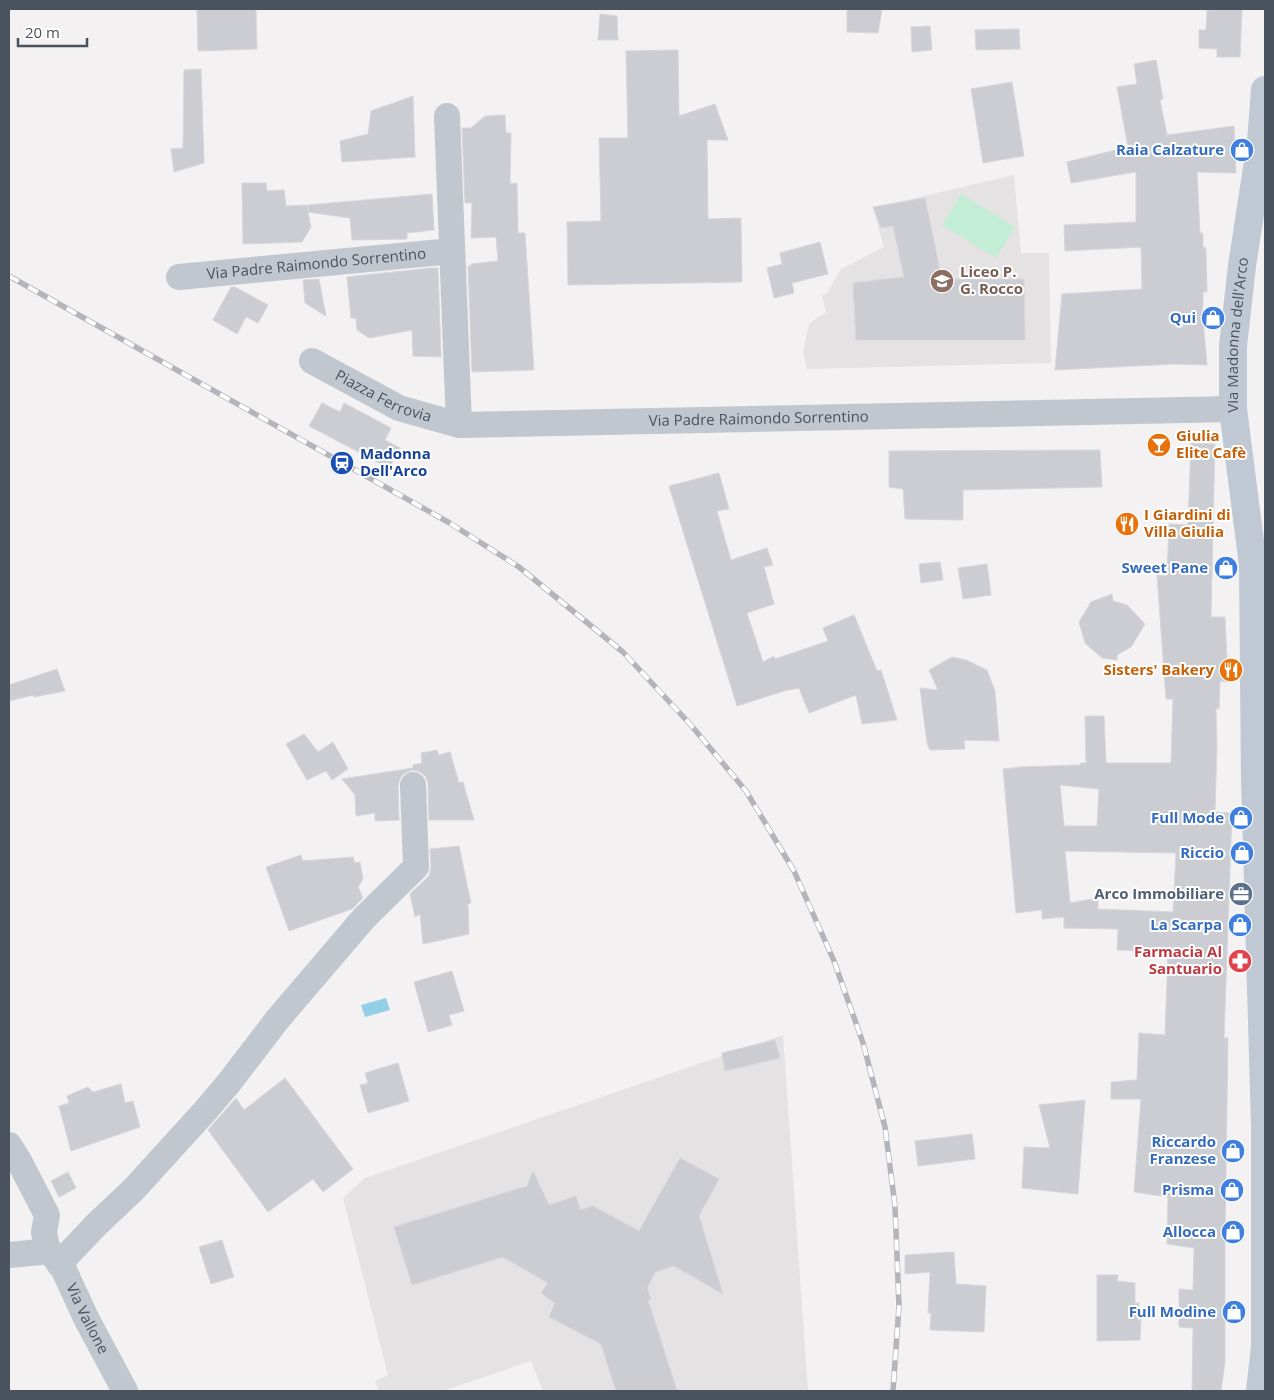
<svg xmlns="http://www.w3.org/2000/svg" width="1274" height="1400" viewBox="0 0 1274 1400" font-family="'Open Sans',sans-serif">
<rect width="100%" height="100%" fill="#f3f1f1"/>
<!-- education -->
<g fill="#e4e2e2">
<polygon points="1014,175 1021,253 1049,253 1051,363 807,369 803,352 809,324 818,317 826,313 822,295 827,293 841,269 884,247 873,208"/>
<polygon points="783,1035 808,1391 543,1391 531,1361 443,1391 379,1391 375,1381 388,1375 343,1198 365,1178"/>
</g>
<!-- green -->
<polygon fill="#c3edd6" points="961,194 1015,227 996,258 942,225"/>
<!-- water -->
<polygon fill="#93cfe7" points="386,998 390,1010 365,1017 361,1005"/>
<!-- building -->
<g fill="#cbcdd3" stroke="#d5d7dc" fill-rule="evenodd">
<polygon points="197,9 256,9 257,49 198,51"/>
<polygon points="847,9 882,9 878,33 847,32"/>
<polygon points="1214,9 1242,9 1240,57 1217,57 1217,49 1199,48 1199,30 1206,30 1207,10 1214,10"/>
<polygon points="600,14 617,16 618,40 598,40"/>
<polygon points="930,26 932,50 912,52 911,27"/>
<polygon points="1019,29 1020,49 976,50 975,30"/>
<polygon points="678,50 679,116 715,104 728,140 707,140 708,219 741,218 742,282 568,285 567,222 601,221 599,138 628,138 626,51"/>
<polygon points="1156,60 1163,99 1160,100 1167,135 1234,126 1236,173 1197,172 1200,233 1203,233 1203,247 1206,248 1207,292 1203,292 1203,306 1202,309 1207,365 1175,364 1055,370 1062,294 1142,289 1141,247 1065,251 1064,225 1136,222 1136,172 1071,183 1067,162 1128,147 1117,87 1137,84 1134,64"/>
<polygon points="201,69 204,163 174,172 171,149 183,148 184,70"/>
<polygon points="1012,82 1024,156 983,163 971,89"/>
<polygon points="413,96 415,157 342,162 340,141 368,134 371,111"/>
<polygon points="505,115 506,133 511,133 510,184 517,183 518,233 525,233 534,370 472,372 468,266 471,266 471,264 498,261 496,237 471,238 472,203 465,203 462,128 471,128 485,116"/>
<polygon points="242,183 266,183 267,191 284,190 286,206 307,205 308,211 308,205 432,194 434,230 407,233 407,239 352,240 350,218 308,212 311,227 302,242 243,244"/>
<polygon points="925,198 941,275 948,273 948,279 1024,279 1025,340 856,340 853,283 904,277 893,226 881,228 873,207"/>
<polygon points="820,242 828,274 792,283 794,293 774,298 767,268 782,264 780,253"/>
<polygon points="431,268 438,268 441,357 413,356 412,330 369,338 357,330 356,318 351,318 347,277"/>
<polygon points="319,279 326,316 305,303 303,280"/>
<polygon points="231,287 235,287 268,305 258,323 246,317 237,334 213,320"/>
<polygon points="322,403 340,412 344,403 391,428 385,440 400,448 389,468 309,426"/>
<path d="M1191,443L1215,444L1211,617H1225L1228,682L1220,681L1219,709L1216,708L1217,747L1215,812L1232,813L1224,1038H1228L1225,1235V1362L1221,1391H1192L1193,1328L1179,1327V1289L1193,1290L1194,1248L1167,1244L1168,1197L1134,1192L1141,1099H1111V1082L1137,1080L1139,1033L1165,1035L1168,952L1117,950L1118,929L1064,928V917L1042,919V910L1016,913L1003,769L1021,767L1080,765L1081,763H1086L1085,716H1104L1106,763H1171L1173,699H1166L1157,575L1167,576L1169,524L1188,525ZM1060,785L1099,789L1097,826H1064ZM1065,851L1176,853L1173,912L1098,909V898L1070,903Z"/>
<polygon points="1100,450 1102,487 963,490 963,520 905,519 903,489 889,487 889,451"/>
<polygon points="719,473 729,509 717,511 731,560 767,548 773,565 764,567 774,604 747,613 763,662 774,656 775,659 828,641 823,628 854,615 877,671 881,670 897,720 862,724 856,695 809,713 799,688 784,691 737,706 669,486"/>
<polygon points="940,562 943,580 921,583 919,564"/>
<polygon points="987,564 991,595 963,599 958,568"/>
<polygon points="1112,594 1113,601 1127,605 1145,624 1131,647 1117,655 1117,660 1102,658 1085,643 1079,622 1091,602"/>
<polygon points="952,657 966,660 987,670 995,691 999,741 964,740 965,749 930,750 927,743 920,688 938,690 929,670"/>
<polygon points="57,669 65,691 34,697 33,695 9,701 9,685"/>
<polygon points="304,734 318,752 333,742 348,769 332,780 326,771 307,780 286,744"/>
<polygon points="437,750 439,755 450,752 459,783 463,782 474,820 429,820 428,784 426,777 420,772 413,770 405,773 400,778 398,786 399,820 375,821 375,813 356,816 355,795 342,779 413,768 413,765 422,763 421,753"/>
<polygon points="459,846 471,903 468,904 469,934 423,944 420,914 415,917 410,894 429,876 431,867 430,849"/>
<polygon points="301,855 303,861 353,857 355,863 360,862 363,879 358,887 363,898 352,909 289,931 266,867"/>
<polygon points="452,971 464,1011 449,1015 452,1025 428,1032 414,982"/>
<polygon points="775,1040 780,1058 725,1071 722,1053"/>
<polygon points="398,1063 409,1101 368,1113 360,1085 368,1083 365,1073"/>
<polygon points="285,1078 353,1169 323,1192 313,1179 268,1212 208,1130 236,1098 244,1110"/>
<polygon points="121,1084 125,1103 133,1101 140,1127 71,1151 59,1106 69,1103 67,1096 88,1087 93,1092"/>
<polygon points="1085,1100 1078,1194 1022,1188 1024,1147 1050,1148 1039,1105"/>
<polygon points="972,1134 975,1159 918,1166 915,1141"/>
<polygon points="680,1158 719,1179 699,1216 723,1294 674,1266 655,1272 647,1288 651,1299 648,1300 677,1391 616,1391 601,1344 549,1317 555,1303 541,1293 548,1283 503,1257 412,1285 394,1227 527,1186 533,1171 549,1205 576,1196 580,1210 593,1206 639,1231"/>
<polygon points="68,1172 76,1188 59,1197 51,1181"/>
<polygon points="222,1240 234,1277 211,1284 199,1247"/>
<polygon points="954,1252 956,1284 986,1286 984,1332 930,1330 931,1313 928,1313 930,1272 905,1274 905,1255"/>
<polygon points="1097,1275 1118,1275 1117,1281 1135,1283 1135,1303 1139,1303 1138,1320 1141,1320 1140,1340 1097,1341"/>
</g>
<g fill="none" stroke-linecap="round" stroke-linejoin="round">
<!-- minor -->
<g stroke="#c0c7ce" stroke-width="26">
<polyline points="447,116 459,425"/>
<path id="s1" d="M179,277L452,251"/>
<path id="s2" d="M312,361L399,408L459,425L1233,409"/>
<path id="s3" d="M9,1145L19,1161L47,1215L44,1232L47,1248L63,1268L86,1318L125,1391"/>
<polyline points="9,1255 41,1252 47,1248"/>
<polyline points="59,1264 96,1225 134,1189 205,1111 228,1084 277,1020 364,918 416,867 413,785"/>
</g>
<!-- secondary -->
<path stroke="#c0c8d3" stroke-width="28" id="s4" d="M1260,1391L1265,1347V1125L1255,780L1253,565L1233,409V346L1242,266L1261,142L1265,90"/>
<!-- rail casing -->
<g stroke="#b3b5ba" stroke-width="5.5">
<polyline id="rail" points="9,276 448,522 519,567 623,652 690,724 746,791 794,871 834,961 863,1043 885,1127 895,1206 899,1306 893,1391"/>
</g>
<!-- rail -->
<use href="#rail" stroke="#fff" stroke-width="4" stroke-dasharray="11" stroke-linecap="butt"/>
</g>
<!-- icons -->
<defs>
<g id="shop-disc" transform="scale(1.25)"><circle r="9.5" fill="#3f7fe0" stroke="#fff"/><path d="M-5-2.5h2.3a2.7 3.5 0 0 1 5.4 0H5L5.5 6h-11ZM-1.5-2.5h3a1.5 2.3 0 0 0-3 0Z" fill="#fff"/></g>
<g id="school-disc" transform="scale(1.25)"><circle r="9.5" fill="#8d6e63" stroke="#fff"/><path d="M0-5L7-2L0 1L-7-2ZM-4 1L0 2.5L4 1V4Q0 6-4 4Z" fill="#fff"/></g>
<g id="bar-disc" transform="scale(1.25)"><circle r="9.5" fill="#e8710a" stroke="#fff"/><path d="M-6-5H6L.8 .8V4.5H3.5V6h-7V4.5H-.8V.8Z" fill="#fff"/></g>
<g id="station-disc" transform="scale(1.25)"><circle r="9.5" fill="#1a4fb4" stroke="#fff"/><path d="M-3-6H3Q5-6 5-4V2Q5 4 3 4L4.5 6H3L1.5 4h-3L-3 6H-4.5L-3 4Q-5 4-5 2V-4Q-5-6-3-6ZM-3.5-4v3h7v-3ZM-3.5 1v1.5H-2V1ZM2 1v1.5H3.5V1Z" fill="#fff"/></g>
<g id="restaurant-disc" transform="scale(1.25)"><circle r="9.5" fill="#e8710a" stroke="#fff"/><path d="M-5-6h1v4h1v-4h1v4h1v-4h1v5L-1.5 .5V6h-2V.5L-5-1ZM5-6V6H3V1.5H1.5Q1.5-4 5-6Z" fill="#fff"/></g>
<g id="office-disc" transform="scale(1.25)"><circle r="9.5" fill="#5c6f8a" stroke="#fff"/><path d="M-6-3h4V-5.5h4V-3h4V5H-6ZM-1-4.5V-3h2v-1.5ZM-6 0V1H6V0Z" fill="#fff"/></g>
<g id="pharmacy-disc" transform="scale(1.25)"><circle r="9.5" fill="#e0444e" stroke="#fff"/><path d="M-2-6h4v4h4v4h-4v4h-4v-4h-4v-4h4Z" fill="#fff"/></g>
</defs>
<g fill-rule="evenodd">
<use href="#shop-disc" x="1242" y="150"/>
<use href="#school-disc" x="942" y="281"/>
<use href="#shop-disc" x="1213" y="318"/>
<use href="#bar-disc" x="1159" y="445"/>
<use href="#station-disc" x="342" y="463"/>
<use href="#restaurant-disc" x="1127" y="524"/>
<use href="#shop-disc" x="1226" y="568"/>
<use href="#restaurant-disc" x="1231" y="670"/>
<use href="#shop-disc" x="1241" y="818"/>
<use href="#shop-disc" x="1242" y="853"/>
<use href="#office-disc" x="1241" y="894"/>
<use href="#shop-disc" x="1240" y="925"/>
<use href="#pharmacy-disc" x="1240" y="961"/>
<use href="#shop-disc" x="1233" y="1151"/>
<use href="#shop-disc" x="1232" y="1190"/>
<use href="#shop-disc" x="1233" y="1232"/>
<use href="#shop-disc" x="1234" y="1312"/>
</g>
<g text-anchor="middle" stroke-width="4" stroke-linejoin="round" paint-order="stroke">
<!-- shop labels -->
<g font-size="15" font-weight="bold" fill="#366cbe" stroke="#fff" text-anchor="end">
<text x="1224" y="155">Raia Calzature</text>
<text x="1196" y="323">Qui</text>
<text x="1208" y="573">Sweet Pane</text>
<text x="1224" y="823">Full Mode</text>
<text x="1224" y="858">Riccio</text>
<text x="1222" y="930">La Scarpa</text>
<text x="1216" y="1147">Riccardo<tspan x="1216" dy="17">Franzese</tspan></text>
<text x="1214" y="1195">Prisma</text>
<text x="1216" y="1237">Allocca</text>
<text x="1216" y="1317">Full Modine</text>
</g>
<!-- street labels -->
<g font-size="15" fill="#4a525d" stroke="#fff">
<text dy="5" stroke="none"><textPath href="#s1" startOffset="138">Via Padre Raimondo Sorrentino</textPath></text>
<text dy="5" stroke="none"><textPath href="#s4" startOffset="1058">Via Madonna dell'Arco</textPath></text>
<text dy="5" stroke="none"><textPath href="#s2" startOffset="80">Piazza Ferrovia</textPath></text>
<text dy="5" stroke="none"><textPath href="#s2" startOffset="461">Via Padre Raimondo Sorrentino</textPath></text>
<text dy="5" stroke="none"><textPath href="#s3" startOffset="195">Via Vallone</textPath></text>
</g>
<!-- education labels -->
<g font-size="15" font-weight="bold" fill="#785e54" stroke="#fff" text-anchor="start">
<text x="960" y="277">Liceo P.<tspan x="960" dy="17">G. Rocco</tspan></text>
</g>
<!-- food labels -->
<g font-size="15" font-weight="bold" fill="#c56008" stroke="#fff" text-anchor="start">
<text x="1176" y="441">Giulia<tspan x="1176" dy="17">Elite Cafè</tspan></text>
<text x="1144" y="520">I Giardini di<tspan x="1144" dy="17">Villa Giulia</tspan></text>
<text x="1214" y="675" text-anchor="end">Sisters' Bakery</text>
</g>
<!-- transit labels -->
<g font-size="15" font-weight="bold" fill="#164399" stroke="#fff" text-anchor="start">
<text x="360" y="459">Madonna<tspan x="360" dy="17">Dell'Arco</tspan></text>
</g>
<!-- service labels -->
<g font-size="15" font-weight="bold" fill="#4e5e75" stroke="#fff" text-anchor="end">
<text x="1224" y="899">Arco Immobiliare</text>
</g>
<!-- health labels -->
<g font-size="15" font-weight="bold" fill="#be3a42" stroke="#fff" text-anchor="end">
<text x="1222" y="957">Farmacia Al<tspan x="1222" dy="17">Santuario</tspan></text>
</g>
</g>
<!-- border -->
<rect width="1274" height="1400" fill="none" stroke="#4a525d" stroke-width="20"/>
<!-- scale -->
<path d="M18 38v8h69v-8" fill="none" stroke="#4a525d" stroke-width="2.5"/>
<text x="25" y="38" font-size="15" fill="#4a525d" stroke="#ffffff" stroke-width="4" paint-order="stroke">20 m</text>
</svg>
